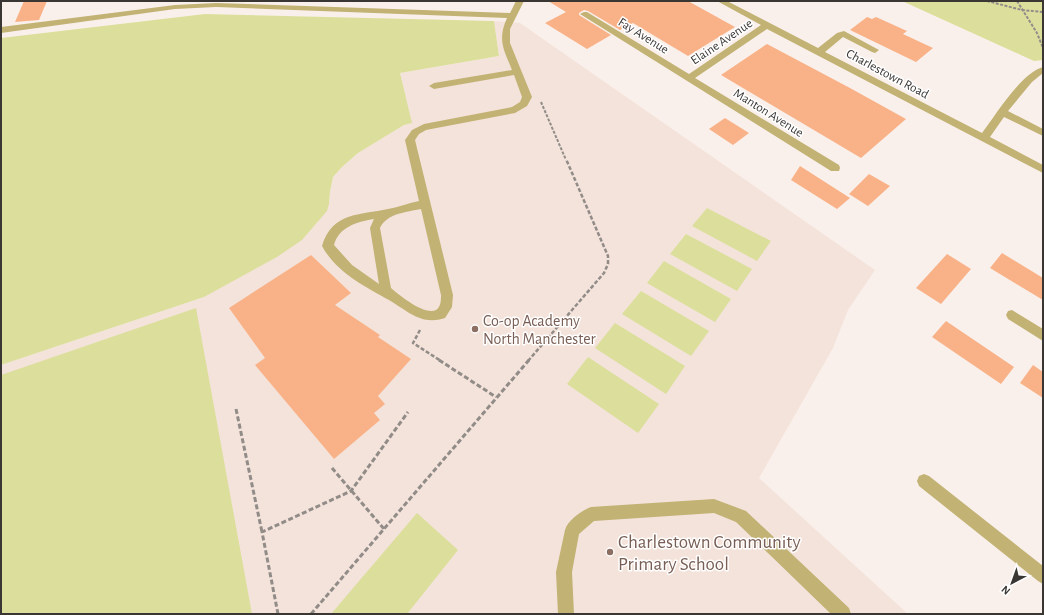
<svg xmlns="http://www.w3.org/2000/svg" width="1044" height="615" viewBox="0 0 1044 615" font-family="'Alegreya Sans',sans-serif">
<rect width="100%" height="100%" fill="#faf0eb"/>
<!-- built -->
<polygon fill="#f4e3da" points="494,21 520,23 875,270 848,310 833,348 759,478 908,614 1,614 1,365 204,297 329,204 330,192 333,177 342,167 358,153 404,125 411,123 400,73 499,56"/>
<!-- green -->
<g fill="#dcdf9c">
<polygon points="902,1 1043,1 1043,60 1034,61"/>
<polygon points="205,14 494,21 499,56 400,73 412,123 404,125 358,153 342,167 333,177 330,192 329,204 327,211 302,240 277,257 204,297 1,365 1,38"/>
<polygon points="707,208 771,241 757,261 692,226"/>
<polygon points="686,234 752,269 737,291 670,254"/>
<polygon points="664,261 731,299 715,322 647,283"/>
<polygon points="641,291 709,331 691,356 622,314"/>
<polygon points="196,308 252,614 1,614 1,375"/>
<polygon points="615,323 685,366 666,394 595,348"/>
<polygon points="588,357 659,404 638,433 567,384"/>
<polygon points="417,513 458,550 407,614 331,614"/>
</g>
<!-- building -->
<g fill="#f9b288">
<polygon points="24,1 47,1 39,20 15,22"/>
<polygon points="548,1 688,1 735,27 688,56 633,23 620,30 588,11 584,10 579,13 579,15 611,35 587,49 545,23 566,12"/>
<polygon points="867,17 872,19 876,17 907,31 903,34 933,48 916,62 850,30"/>
<polygon points="767,44 850,88 906,119 861,158 721,75"/>
<polygon points="725,118 749,133 733,145 709,129"/>
<polygon points="800,166 850,198 837,209 791,180"/>
<polygon points="869,174 890,186 868,206 849,194"/>
<polygon points="1002,253 1043,278 1043,300 990,268"/>
<polygon points="947,254 971,269 941,304 916,288"/>
<polygon points="311,255 351,293 335,305 380,335 378,337 411,359 378,396 385,404 374,413 380,420 334,459 255,365 265,358 229,308"/>
<polygon points="946,321 1014,367 1001,384 932,337"/>
<polygon points="1033,365 1043,372 1043,398 1020,383"/>
</g>
<g fill="none" stroke-linecap="round" stroke-linejoin="round">
<!-- path-far2 -->
<g stroke="#928c89" stroke-width="2" stroke-dasharray="3 1.5" stroke-linecap="butt">
<polyline points="987,1 1022,10 1043,12"/>
<polyline points="1017,1 1037,33 1043,48"/>
<polyline points="541,102 566,160"/>
</g>
<!-- path-far1 -->
<g stroke="#928c89" stroke-width="2.5" stroke-dasharray="4 2" stroke-linecap="butt">
<polyline points="420,330 413,343 441,361"/>
<polyline points="528,361 604,273 608,264 608,256 566,159"/>
</g>
<!-- path -->
<g stroke="#928c89" stroke-width="3" stroke-dasharray="5 2.5" stroke-linecap="butt">
<polyline points="439,360 496,397"/>
<polyline points="236,409 262,532"/>
<polyline points="332,468 384,529"/>
<polyline points="278,614 262,532 351,491 408,412"/>
<polyline points="311,614 529,360"/>
</g>
<!-- minor -->
<g fill="#c2b274" fill-rule="evenodd">
<path d="M516,1H524L510,29V43L532,97L527,106L515,113L426,130L419,134L415,140L453,295L452,307L445,318C421,326 408,311 389,300C364,286 336,272 322,246C332,212 360,215 388,209C399,207 409,203 419,201L405,140L412,130L424,124L512,107L520,102L522,97L514,75L434,89L429,86L434,83L512,70C504,50 497,40 507,18L216,7L175,9L1,33V27L175,5L216,3L510,13ZM421,209L441,295C441,300 441,307 436,310C425,316 399,295 391,288L380,228C387,213 407,212 421,209ZM374,219L370,228L379,284L352,265L334,245C339,227 356,222 374,219Z"/>
<path d="M717,1H727L818,48L837,33L844,31L879,50L875,53L872,52L843,37L825,52L982,133C995,116 1021,73 1043,67V73L1032,82L1008,111L1043,129V136L1004,117L990,137L1043,165V173L767,29L695,78L839,165L840,168L839,171H831L580,14L584,12H587L689,74L761,25Z"/>
<polygon points="1012,310 1043,329 1043,341 1008,319 1006,315 1008,311"/>
<polygon points="924,474 929,476 1043,566 1043,584 1038,581 919,486 917,481 919,476"/>
<path d="M714,499L746,511L849,608L851,614H831L736,522L714,513L594,521L579,534L572,572L574,614H558L556,572L565,530C568,520 581,511 591,507Z"/>
</g>
</g>
<!-- markers -->
<g fill="#8d6e63" stroke="#fff" stroke-width="1.5">
<circle cx="475" cy="329" r="4"/>
<circle cx="610" cy="552" r="4"/>
</g>
<g text-anchor="middle" stroke-width="3" stroke-linejoin="round" paint-order="stroke">
<!-- far-street labels -->
<g font-size="13" fill="#393634" stroke="#fff">
<text transform="translate(644 35) rotate(32)" y="5">Fay Avenue</text>
<text transform="translate(721 41) rotate(-34)" y="5">Elaine Avenue</text>
<text transform="translate(888 73) rotate(28)" y="5">Charlestown Road</text>
<text transform="translate(769 112) rotate(32)" y="5">Manton Avenue</text>
</g>
<!-- education labels -->
<g font-size="16" fill="#785e54" stroke="#fff" text-anchor="start">
<text x="483" y="326">Co-op Academy<tspan x="483" dy="18">North Manchester</tspan></text>
</g>
<!-- near-education labels -->
<g font-size="19" fill="#785e54" stroke="#fff" text-anchor="start">
<text x="618" y="548">Charlestown Community<tspan x="618" dy="22">Primary School</tspan></text>
</g>
</g>
<!-- border -->
<rect width="1044" height="615" fill="none" stroke="#393634" stroke-width="4"/>
<!-- north arrow -->
<g transform="translate(1012 583) rotate(221)" stroke="#ffffff" stroke-width="3" paint-order="stroke">
<path d="M0-3L7 15L0 10L-7 15Z" fill="#393634"/>
<text y="-6" font-size="11" font-weight="bold" text-anchor="middle" fill="#393634">N</text>
</g>
</svg>
